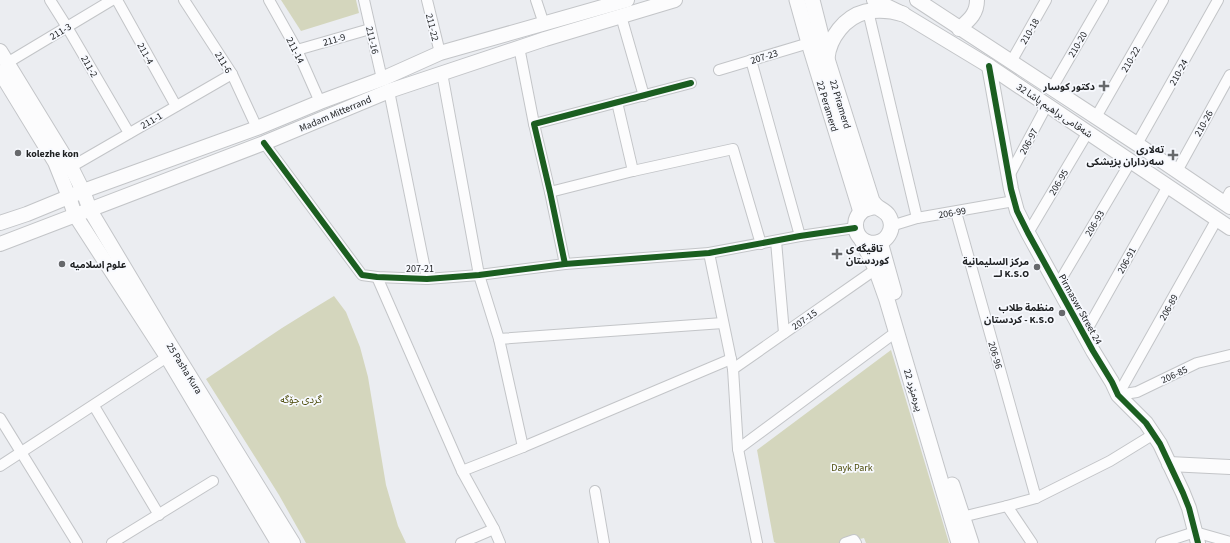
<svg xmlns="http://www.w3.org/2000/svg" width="1230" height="543" viewBox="0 0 1230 543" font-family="'Source Sans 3','Noto Sans Arabic',sans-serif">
<rect width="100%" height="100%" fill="#ebedf1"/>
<!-- green -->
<g fill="#d4d6bd">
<polygon points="281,0 356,0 359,13 301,31"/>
<polygon points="334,296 346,312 360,347 368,377 386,485 398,526 406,543 306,543 279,495 206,379 282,328 311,310"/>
<polygon points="891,350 949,543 866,543 864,538 842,543 776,543 774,542 757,450"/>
</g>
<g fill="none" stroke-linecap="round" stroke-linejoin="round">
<!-- street casing -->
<g stroke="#c3c5c8" stroke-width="12">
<g id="street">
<polyline points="50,0 67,27 129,133"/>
<polyline points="117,0 176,106"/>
<polyline points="184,0 232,74 257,128"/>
<polyline points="269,0 297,50 320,102"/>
<polyline points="364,0 382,79"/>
<polyline points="427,0 440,53"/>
<polyline points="536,0 544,24"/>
<polyline points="868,11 917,218"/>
<polyline points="621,16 644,96"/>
<polyline points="519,47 534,124"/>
<polyline points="297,50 370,29"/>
<polyline points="751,60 800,236"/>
<polyline points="1011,62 1046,0"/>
<polyline points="7,63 112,0"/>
<polyline points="719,70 809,43"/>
<polyline points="442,73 479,275 499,339 523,447"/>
<polyline points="1052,88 1103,0"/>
<polyline points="389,91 427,279"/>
<polyline points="617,102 633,171"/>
<polyline points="1096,117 1163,0"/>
<polyline points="264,143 362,275 377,277 427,279 479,275 565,264 709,253 800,236 855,228"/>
<polyline points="1137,144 1218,0"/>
<polyline points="71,167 232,74"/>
<polyline points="1177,171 1230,75"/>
<polyline points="1009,176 1047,105"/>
<polyline points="550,192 633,171 733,149 761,244"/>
<polyline points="1224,203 1230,192"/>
<polyline points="956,212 1036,498"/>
<polyline points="891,226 917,218 1014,201"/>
<polyline points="1028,233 1088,132"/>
<polyline points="776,241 784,333"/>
<polyline points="709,253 733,369 738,449 757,543"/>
<polyline points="565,264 550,192 534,124 691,83"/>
<polyline points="377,277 462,471 494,529 500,543"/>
<polyline points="1057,286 1131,161"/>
<polyline points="1084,335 1168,186"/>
<polyline points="499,339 723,323"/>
<polyline points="733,369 876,269"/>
<polyline points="1118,395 1217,219"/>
<polyline points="1118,395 1137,392 1197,363 1230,355"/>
<polyline points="94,406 159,515"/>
<polyline points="0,418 77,543"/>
<polyline points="738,449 896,332"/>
<polyline points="0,466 167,357"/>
<polyline points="462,471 523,447 731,359"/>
<polyline points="595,491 604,543"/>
<polyline points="1007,506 1032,543"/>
<polyline points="962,517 1007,506 1036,498 1110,461 1154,434"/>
<polyline points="112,543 213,481"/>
<polyline points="461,543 494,529"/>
<polyline points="845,543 854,540 856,543"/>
<polyline points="1161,543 1195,532 1230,542"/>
</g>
</g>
<!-- secondary casing -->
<g stroke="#c3c5c8" stroke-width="16">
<g id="secondary">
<polyline points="874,0 903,14 989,66 1230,228"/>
<polyline points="917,0 1137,144 1230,207"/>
<path d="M959,29C969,20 977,14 977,0"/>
<polyline points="0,51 71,167 83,191 90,210 170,344 293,543"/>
<polyline points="989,66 1011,189 1017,211 1028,233 1093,351 1112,382 1118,395 1146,423 1160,444 1183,493 1189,508 1198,543"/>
<polyline points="0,72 55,162 69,197 75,215 167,357 278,543"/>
<polyline points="0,223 27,214 83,191 257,128 320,102 382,79 440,53 627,0"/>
<polyline points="0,244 264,143 389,91 545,39 675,0"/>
<polyline points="1169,464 1230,467"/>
</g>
</g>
<!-- primary casing -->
<g stroke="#c3c5c8" stroke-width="17">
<g id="primary">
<polyline points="797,0 809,43 861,212"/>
<polyline points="812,0 827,59 872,201 876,206"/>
<path d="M827,58C829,38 845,17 865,12C878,9 890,10 903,14"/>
<path d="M876,206C880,209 885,211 888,215C897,228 886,246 870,243C855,240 851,222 861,212C865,208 871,208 876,206Z"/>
<polyline points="862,240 876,269 887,300 959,543"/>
<polyline points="880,242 894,292"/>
<polyline points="952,485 971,543"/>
</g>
</g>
<!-- street -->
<use href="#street" stroke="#fcfcfd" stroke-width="10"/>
<!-- secondary -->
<use href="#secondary" stroke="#fcfcfd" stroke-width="14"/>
<!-- primary -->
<use href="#primary" stroke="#fcfcfd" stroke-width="15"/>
<!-- cycleway casing -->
<g stroke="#f7f9fe" stroke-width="8">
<g id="cycleway">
<polyline points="989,66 1011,189 1017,211 1028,233 1093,351 1112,382 1118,395 1146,423 1160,444 1183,493 1189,508 1198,543"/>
<polyline points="264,143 362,275 377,277 427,279 479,275 565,264 709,253 800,236 855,228"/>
<polyline points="565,264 550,192 534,124 691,83"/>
</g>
</g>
<!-- cycleway -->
<use href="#cycleway" stroke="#1b5e20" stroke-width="6"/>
</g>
<!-- markers -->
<g fill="#67696c" stroke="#f7f9fe" stroke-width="1.5">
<path d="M1102 80h4v4h4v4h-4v4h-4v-4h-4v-4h4z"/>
<circle cx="18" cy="153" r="4"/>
<path d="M1171 149h4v4h4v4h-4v4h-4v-4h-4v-4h4z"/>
<path d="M835 248h4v4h4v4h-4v4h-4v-4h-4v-4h4z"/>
<circle cx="62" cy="264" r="4"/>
<circle cx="1037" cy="267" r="4"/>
<circle cx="1062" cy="313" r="4"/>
</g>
<g text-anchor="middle" stroke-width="3.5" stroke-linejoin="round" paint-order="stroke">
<!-- street labels -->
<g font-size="10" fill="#202224" stroke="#f7f9fe">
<text transform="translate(433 27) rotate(76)" y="4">211-22</text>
<text transform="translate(60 31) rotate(-31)" y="4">211-3</text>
<text transform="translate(1029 31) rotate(-60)" y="4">210-18</text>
<text transform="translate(334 39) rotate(-16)" y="4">211-9</text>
<text transform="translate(373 40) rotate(77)" y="4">211-16</text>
<text transform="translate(1077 44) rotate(-60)" y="4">210-20</text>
<text transform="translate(296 50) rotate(63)" y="4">211-14</text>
<text transform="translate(146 53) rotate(61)" y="4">211-4</text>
<text transform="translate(764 56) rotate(-17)" y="4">207-23</text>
<text transform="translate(1130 59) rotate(-60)" y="4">210-22</text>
<text transform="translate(224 62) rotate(58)" y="4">211-6</text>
<text transform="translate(90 66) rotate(60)" y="4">211-2</text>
<text transform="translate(1178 72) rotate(-61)" y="4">210-24</text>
<text transform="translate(841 104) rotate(73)" y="4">22 Piramerd</text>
<text transform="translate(828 106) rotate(73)" y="4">22 Peramerd</text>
<text transform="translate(1055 110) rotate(34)" y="4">شەقامی براهیم پاشا 32</text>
<text transform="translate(335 113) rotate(-23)" y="4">Madam Mitterrand</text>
<text transform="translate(151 120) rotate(-30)" y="4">211-1</text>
<text transform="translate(1203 123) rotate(-61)" y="4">210-26</text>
<text transform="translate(1028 141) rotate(-62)" y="4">206-97</text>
<text transform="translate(1058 182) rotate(-59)" y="4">206-95</text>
<text transform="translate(952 212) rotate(-10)" y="4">206-99</text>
<text transform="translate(1094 223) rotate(-59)" y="4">206-93</text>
<text transform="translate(1126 260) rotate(-61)" y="4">206-91</text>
<text x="420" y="272">207-21</text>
<text transform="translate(1168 307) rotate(-61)" y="4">206-89</text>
<text transform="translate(1081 309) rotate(61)" y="4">Pirmaswr Street 24</text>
<text transform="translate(804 319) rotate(-35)" y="4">207-15</text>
<text transform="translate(996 355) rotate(74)" y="4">206-96</text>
<text transform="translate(185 368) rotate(58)" y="4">25 Pasha Kura</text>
<text transform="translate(1174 374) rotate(-25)" y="4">206-85</text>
<text transform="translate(914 390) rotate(73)" y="4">22 پیرەمێرد</text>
</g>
<!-- poi labels -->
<g font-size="10" font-weight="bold" fill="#202224" stroke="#f7f9fe" text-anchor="end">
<text x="1095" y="90">دكتور كوسار</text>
<text x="1164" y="153">تەلاری<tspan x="1164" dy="12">سەرداران پزیشکی</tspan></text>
<text x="26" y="157" text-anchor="start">kolezhe kon</text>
<text x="846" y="252" text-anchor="start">تاقيگه ى<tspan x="846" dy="12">كوردستان</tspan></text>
<text x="1029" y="265">مرکز السلیمانیة<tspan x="1029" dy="12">لــ K.S.O</tspan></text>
<text x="70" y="268" text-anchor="start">علوم اسلاميه</text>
<text x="1054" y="311">منظمة طلاب<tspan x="1054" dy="12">كردستان - K.S.O</tspan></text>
</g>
<!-- park labels -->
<g font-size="10" fill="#4e4d0c" stroke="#f7f9fe">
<text x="301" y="403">گردی جۆگە</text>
<text x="852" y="471">Dayk Park</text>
</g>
</g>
</svg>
